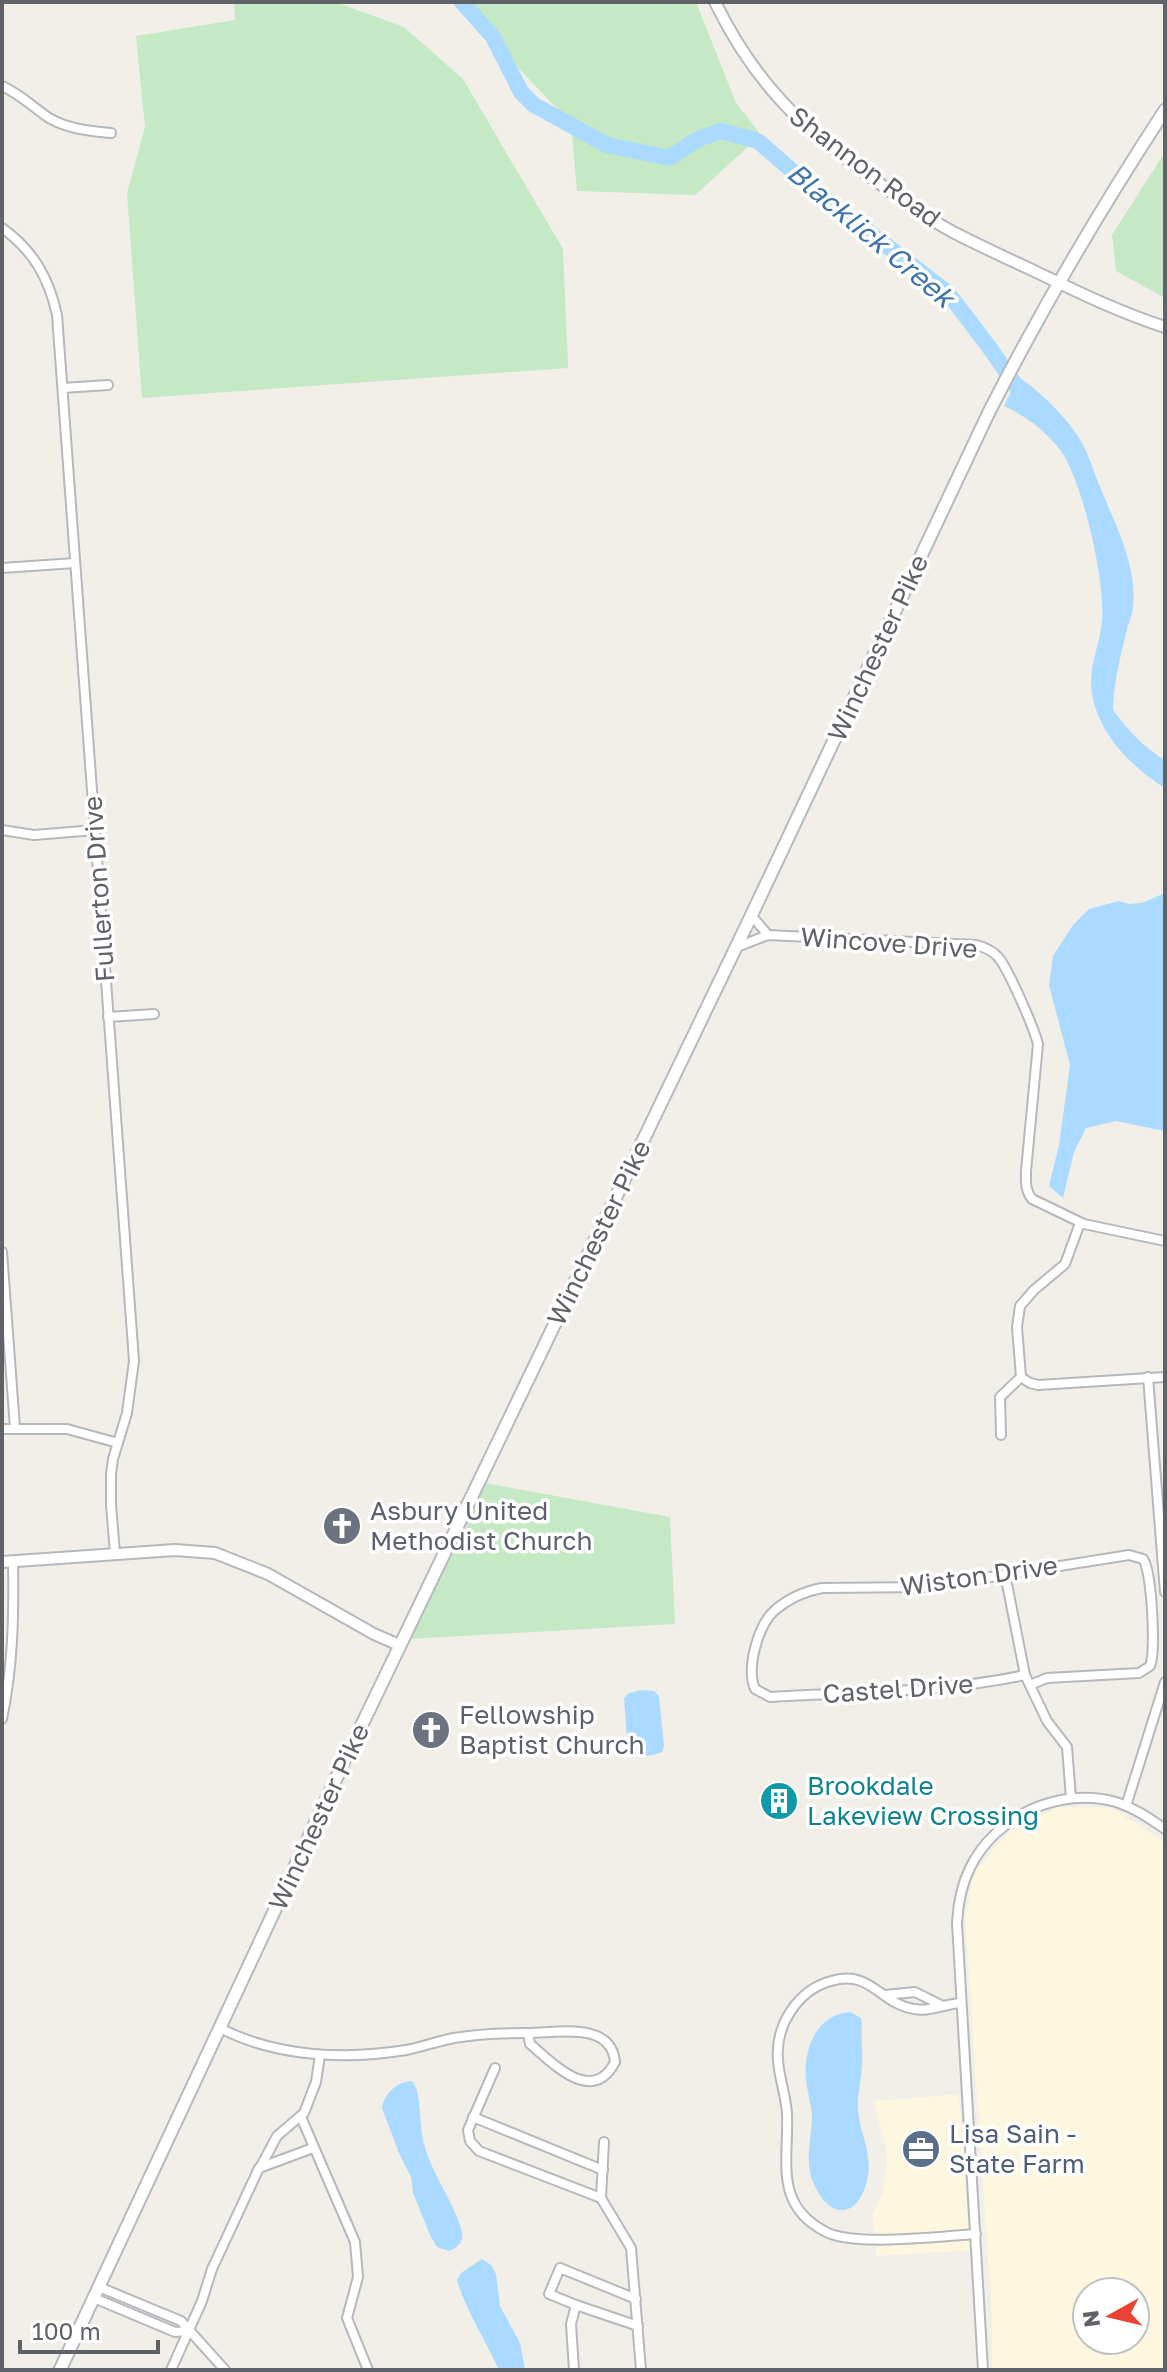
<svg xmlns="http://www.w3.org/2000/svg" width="1167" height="2372" viewBox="0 0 1167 2372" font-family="'Golos Text',sans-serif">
<rect width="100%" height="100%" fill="#f1efe8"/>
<!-- commercial -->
<g fill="#fef7e0" fill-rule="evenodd">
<path d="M1059,1807L1111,1808L1165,1842V2370H992V2316L965,1917L974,1874L998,1843L1016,1827ZM1087,2292H1135V2340H1087Z"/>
<polygon points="959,2094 971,2250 876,2256 873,2214 882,2194 887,2163 887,2151 873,2101"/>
</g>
<!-- green -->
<g fill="#c5e8c5">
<polygon points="234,2 335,2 404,27 463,79 563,249 568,368 142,398 127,193 145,127 136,36 235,20"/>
<polygon points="455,2 696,2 736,103 761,135 695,195 577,191 571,123"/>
<polygon points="1165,152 1165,298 1116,271 1112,235"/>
<polygon points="485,1483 670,1517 675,1624 410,1639"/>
</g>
<!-- water -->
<g fill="#aadaff">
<path d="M1018,377C1037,388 1068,419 1079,438C1087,451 1091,463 1096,477C1111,517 1138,562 1133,607C1133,613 1130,619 1128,625C1122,650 1113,684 1113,710C1127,729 1144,748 1165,760V788C1129,766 1092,727 1091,682C1091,661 1100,642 1102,622C1106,584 1083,482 1061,451C1045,430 1027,417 1004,406Z"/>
<polygon points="1165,893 1165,1131 1116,1121 1086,1128 1074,1152 1063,1198 1049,1186 1059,1145 1070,1065 1049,985 1053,956 1073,925 1089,909 1119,901 1129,904 1142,903"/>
<path d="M641,1690L654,1691L659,1696L664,1746L662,1752C653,1757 636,1757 628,1751L624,1698L629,1693Z"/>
<path d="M850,2012L861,2018L862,2024C861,2038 863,2053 862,2067C861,2081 857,2095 858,2109C859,2131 872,2152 868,2175C861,2219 829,2222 813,2182C804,2161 812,2137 812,2115C811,2103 807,2091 806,2079C803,2049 817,2014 850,2012Z"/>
<path d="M410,2081L413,2082C422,2095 419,2127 424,2144C432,2175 454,2201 462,2232C464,2242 457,2248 449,2251L437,2247L430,2235L413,2193L411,2177L399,2153L382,2108C384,2094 396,2083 410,2081Z"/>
<path d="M482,2259L491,2265L496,2274L500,2306L520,2343L525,2370H499C486,2341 466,2311 457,2280L461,2273Z"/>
</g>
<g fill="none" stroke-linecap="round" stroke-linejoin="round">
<!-- river -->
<polyline stroke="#aadaff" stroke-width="16" points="462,2 493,37 521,92 534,105 607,145 669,158 698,139 721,131 758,141 813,189 948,293 989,347 1026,400"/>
<!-- minor casing -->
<g stroke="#b5b8bc" stroke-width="12">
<g id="minor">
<path d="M2,86C20,94 33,107 49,118C68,129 90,131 111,133"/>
<path d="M2,228C33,250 49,278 57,315L134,1361L127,1413L113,1459L111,1474V1505L115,1553"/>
<polyline points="63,388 108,385"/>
<polyline points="2,568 75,563"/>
<polyline points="2,830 34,835 95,830"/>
<polyline points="751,915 768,935"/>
<path d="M737,947L768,935L976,945C984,947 992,950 998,957C1008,968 1034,1028 1038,1044L1026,1171C1026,1182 1025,1190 1032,1199L1084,1224L1165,1241"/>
<polyline points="108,1017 154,1014"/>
<polyline points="2,1252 15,1428"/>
<polyline points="1021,1377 1017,1327 1020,1306 1034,1290 1065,1264 1080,1223"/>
<polyline points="1021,1377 1030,1383 1038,1385 1165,1377"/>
<polyline points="1148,1377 1165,1592"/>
<polyline points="2,1429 67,1429 118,1443"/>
<polyline points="1001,1435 1000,1397 1021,1377"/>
<polyline points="1005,1574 1025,1675 1047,1721 1067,1747 1071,1798"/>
<path d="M1025,1675C942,1693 854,1692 770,1697L755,1689C746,1668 758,1625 775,1610C788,1599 806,1591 822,1588L928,1587L1129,1555L1143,1559C1152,1571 1156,1652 1150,1666L1139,1673L1047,1678L1030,1685"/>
<path d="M2,1719C13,1667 14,1615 13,1561"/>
<polyline points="1126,1806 1165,1682"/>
<polyline points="885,1995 915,1992 941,2005"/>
<path d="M961,2003C945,2004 929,2012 914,2009C880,2004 871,1969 831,1981C798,1990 775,2025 778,2060C779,2078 786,2095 787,2114C789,2160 773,2205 826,2232C856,2247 940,2236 976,2234"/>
<path d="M220,2028C276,2057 345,2060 406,2050C422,2047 438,2041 454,2038C478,2034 503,2033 528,2033"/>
<path d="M528,2033C558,2033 611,2021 615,2062C592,2106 553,2063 530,2044Z"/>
<polyline points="495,2068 468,2130 470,2141 479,2151 601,2198 631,2248 641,2370"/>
<polyline points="301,2117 355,2242 358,2277 347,2318 368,2370"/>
<polyline points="473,2117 603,2170"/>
<polyline points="260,2168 277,2136 304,2113 316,2082 320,2055"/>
<polyline points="601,2198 604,2142"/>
<polyline points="99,2287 181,2321 225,2370"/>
<polyline points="94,2298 175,2332 189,2331"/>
<polyline points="576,2305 549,2294 560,2268 636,2299"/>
<polyline points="171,2370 202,2301 212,2269 259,2168 313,2148"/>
<polyline points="574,2370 571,2324 576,2305 638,2326"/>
<path d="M983,2370L957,1923C958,1904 961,1886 970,1868C995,1816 1060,1786 1116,1802C1135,1808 1149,1818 1165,1829"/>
</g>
</g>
<!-- tertiary casing -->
<g stroke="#b5b8bc" stroke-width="14">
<g id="tertiary">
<path d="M715,2C755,84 803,129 876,181C901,199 926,218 953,232C978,245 1004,257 1030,269C1074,290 1118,312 1165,327"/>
<polyline points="2,1562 175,1550 215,1553 268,1574 374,1634 399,1645"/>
<polyline points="342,1766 356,1737"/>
</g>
</g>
<!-- secondary casing -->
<g stroke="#b6babf" stroke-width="15">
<g id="secondary">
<path d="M356,1737L752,914L989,412C1042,308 1101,208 1165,110"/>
<polyline points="60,2370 342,1766"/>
</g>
</g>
<!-- minor -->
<use href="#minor" stroke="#fff" stroke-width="8"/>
<!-- tertiary -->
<use href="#tertiary" stroke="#fff" stroke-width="10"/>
<!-- secondary -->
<use href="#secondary" stroke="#fff" stroke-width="11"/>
</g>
<!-- icons -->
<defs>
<g id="church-disc" transform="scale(2)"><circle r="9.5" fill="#6b7280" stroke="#fff"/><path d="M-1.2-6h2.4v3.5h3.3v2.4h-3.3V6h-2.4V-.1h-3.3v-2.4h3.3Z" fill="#fff"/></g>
<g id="building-disc" transform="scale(2)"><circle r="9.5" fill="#0f9aa8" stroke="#fff"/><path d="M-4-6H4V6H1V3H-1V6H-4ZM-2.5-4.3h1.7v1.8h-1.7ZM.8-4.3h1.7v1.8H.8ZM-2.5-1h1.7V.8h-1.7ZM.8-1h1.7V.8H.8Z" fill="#fff"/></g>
<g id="office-disc" transform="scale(2)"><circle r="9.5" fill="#5c6f8a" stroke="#fff"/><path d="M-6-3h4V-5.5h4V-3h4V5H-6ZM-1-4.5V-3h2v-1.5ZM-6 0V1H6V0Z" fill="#fff"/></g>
</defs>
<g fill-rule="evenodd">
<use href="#church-disc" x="342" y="1526"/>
<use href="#church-disc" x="431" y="1730"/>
<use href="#building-disc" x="779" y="1801"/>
<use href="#office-disc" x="921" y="2149"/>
</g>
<g text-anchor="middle" stroke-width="7" stroke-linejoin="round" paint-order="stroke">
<!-- street labels -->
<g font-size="26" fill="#5f6368" stroke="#fff">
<text transform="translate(865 167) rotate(37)" y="9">Shannon Road</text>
<text transform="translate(878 648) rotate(-65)" y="9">Winchester Pike</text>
<text transform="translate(99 889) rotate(-94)" y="9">Fullerton Drive</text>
<text transform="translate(889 943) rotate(4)" y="9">Wincove Drive</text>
<text transform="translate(599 1233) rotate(-64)" y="9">Winchester Pike</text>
<text transform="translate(979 1576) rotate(-8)" y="9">Wiston Drive</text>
<text transform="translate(898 1689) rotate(-4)" y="9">Castel Drive</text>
<text transform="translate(319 1817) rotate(-65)" y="9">Winchester Pike</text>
</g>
<!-- worship labels -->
<g font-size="26" fill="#5b616d" stroke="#fff" text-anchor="start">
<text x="370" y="1520">Asbury United<tspan x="370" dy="30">Methodist Church</tspan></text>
<text x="459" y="1724">Fellowship<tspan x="459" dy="30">Baptist Church</tspan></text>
</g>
<!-- culture labels -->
<g font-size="26" fill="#0d838f" stroke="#fff" text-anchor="start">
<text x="807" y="1795">Brookdale<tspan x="807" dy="30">Lakeview Crossing</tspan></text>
</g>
<!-- service labels -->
<g font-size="26" fill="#4e5e75" stroke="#fff" text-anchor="start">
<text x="949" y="2143">Lisa Sain -<tspan x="949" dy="30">State Farm</tspan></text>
</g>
<!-- water labels -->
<g font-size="28" font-style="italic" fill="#4174aa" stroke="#fff">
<text transform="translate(871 235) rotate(40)" y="10">Blacklick Creek</text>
</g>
</g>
<!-- border -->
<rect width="1167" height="2372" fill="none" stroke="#5f6368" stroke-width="8"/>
<!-- north arrow -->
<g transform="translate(1111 2316) rotate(262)"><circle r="38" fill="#ffffff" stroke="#bfc1c3" stroke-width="2"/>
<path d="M0-6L14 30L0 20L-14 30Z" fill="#ea4335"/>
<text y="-12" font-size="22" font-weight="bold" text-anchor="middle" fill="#5f6368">N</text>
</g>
<!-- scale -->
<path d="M20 2340v12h138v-12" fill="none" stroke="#5f6368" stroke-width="4"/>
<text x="32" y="2340" font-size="24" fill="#5f6368" stroke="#ffffff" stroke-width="6" paint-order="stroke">100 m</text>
</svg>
